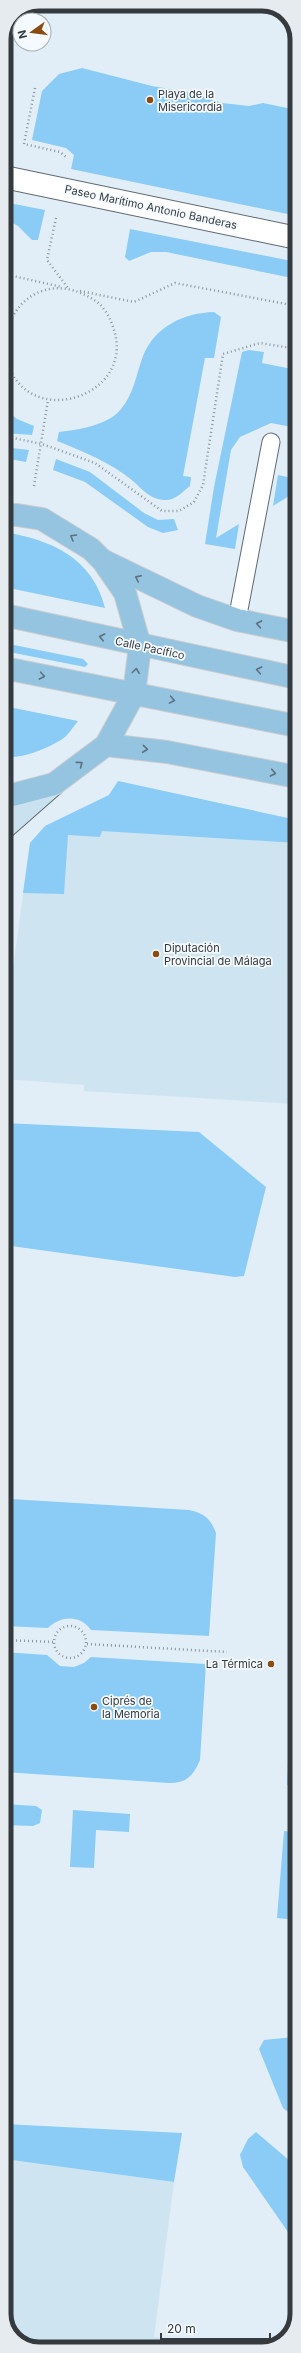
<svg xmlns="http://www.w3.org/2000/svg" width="301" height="2353" viewBox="0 0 301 2353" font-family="Inter,sans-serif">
<rect width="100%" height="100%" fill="#e1eef8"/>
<!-- built -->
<g fill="#cfe4f1">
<polygon points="118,781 297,820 297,1104 84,1091 84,1085 4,1079 4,1035 30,843 45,826 109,795"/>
<polygon points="4,2159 174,2182 154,2337 190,2341 189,2349 35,2349 14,2339 4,2317"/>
</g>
<!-- green -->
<g fill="#8accf6">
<polygon points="82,68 152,86 193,93 222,103 249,106 263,103 297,110 297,216 71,169 74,155 66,148 32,140 42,91 59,74"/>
<polygon points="4,202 45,210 38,240 32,240 18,226 4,218"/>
<polygon points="130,229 297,262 297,279 166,252 151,252 129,261 125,257"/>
<path d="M214,312L221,317L214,358H205L183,476L191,477L190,486C182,492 175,501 164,500C150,499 143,490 133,481C110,462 84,452 57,441L59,432C78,430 109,425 121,409C134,393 136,375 143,356C155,326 184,313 214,312Z"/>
<polygon points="249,350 264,352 262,363 292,369 294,359 297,360 297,428 271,423 240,437 231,450 216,538 239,524 235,549 205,544 214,487 242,352"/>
<polygon points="4,408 17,419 34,426 32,435 4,433"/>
<polygon points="4,447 29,450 26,462 4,458"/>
<polygon points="56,459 90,472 144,513 158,520 174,519 178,530 163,533 148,527 85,482 53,470"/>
<polygon points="278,475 297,479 297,491 273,506"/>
<path d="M4,532C51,540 92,557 105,608L4,587Z"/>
<polygon points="4,643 83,659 88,664 85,667 4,651"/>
<path d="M4,706L78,721C73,727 68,736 61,740C46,749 22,759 4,757Z"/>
<polygon points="118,781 297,820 297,843 102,831 100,837 68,835 64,894 23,893 30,843 45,826 109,795"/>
<polygon points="4,1123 199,1132 266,1187 244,1276 235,1277 4,1245"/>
<path d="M11,1499L189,1510C204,1513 211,1519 216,1533L209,1636L91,1630C81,1615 61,1615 48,1628L4,1626V1503Z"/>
<path d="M4,1652L47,1655L60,1666L74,1667L84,1663L91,1657L206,1664L200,1760C193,1776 187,1783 169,1783L4,1772Z"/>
<polygon points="288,1762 297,1763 297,1786 287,1785"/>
<polygon points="4,1804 36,1806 42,1810 40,1823 33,1826 4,1825"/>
<polygon points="73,1810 130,1814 129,1832 96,1830 94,1868 70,1867"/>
<polygon points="284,1831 297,1832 297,1920 277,1918"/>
<polygon points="294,2037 291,2103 297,2103 297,2119 283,2108 259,2049 264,2040"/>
<polygon points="4,2124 182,2133 174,2182 4,2159"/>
<polygon points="256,2132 297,2167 297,2245 243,2167 240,2155 248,2139"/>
</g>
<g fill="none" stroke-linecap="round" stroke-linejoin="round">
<!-- lane casing -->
<g stroke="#606b73" stroke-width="19">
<polyline id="lane" points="237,620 271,442"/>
</g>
<!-- street casing -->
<g stroke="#606b73" stroke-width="24">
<polyline id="street" points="4,177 297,238"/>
</g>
<!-- secondary casing -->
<g stroke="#606b73" stroke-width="24">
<polyline id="secondary" points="4,828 54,784"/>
</g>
<!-- primary casing -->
<g stroke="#cacccd" stroke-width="24">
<g id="primary">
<polyline points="4,515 17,515 42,519 91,549 103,561 125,593 140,646 134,694 106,745 54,784 12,795 4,794"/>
<polyline points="104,561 197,606 237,620 297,632"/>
<polyline points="4,615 297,678"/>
<polyline points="4,668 297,726"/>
<polyline points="106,745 167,752 297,777"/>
</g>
</g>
<!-- path -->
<g stroke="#8b949b" stroke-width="2.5" stroke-dasharray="1 3" stroke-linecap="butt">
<polyline points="35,88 24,144 60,152 66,157"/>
<polyline points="56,218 47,260 68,288"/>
<polyline points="4,274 62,287"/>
<polyline points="80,291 134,302 175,283 297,306"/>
<path d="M4,340C14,292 56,273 97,302C106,309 111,320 114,330C137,403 8,437 4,341"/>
<polyline points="4,440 13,438 42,444 95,463 162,511 179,511 194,502 203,485 223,354 260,343 297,349"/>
<polyline points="34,486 48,400"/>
<circle cx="70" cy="1642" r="16"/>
<polyline points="4,1640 54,1642"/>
<polyline points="87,1644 227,1652"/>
</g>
<!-- lane -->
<use href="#lane" stroke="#fff" stroke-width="17"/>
<!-- street -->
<use href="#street" stroke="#fff" stroke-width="22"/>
<!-- secondary -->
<use href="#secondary" stroke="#cae2f0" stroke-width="22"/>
<!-- primary -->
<use href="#primary" stroke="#95c4e1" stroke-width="22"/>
</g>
<!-- one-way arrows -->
<defs><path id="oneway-chevron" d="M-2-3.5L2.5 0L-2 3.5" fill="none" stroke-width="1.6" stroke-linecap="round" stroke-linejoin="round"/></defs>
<g stroke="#5b717f">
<use href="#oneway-chevron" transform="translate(73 537) rotate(-149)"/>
<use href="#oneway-chevron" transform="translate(138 578) rotate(-154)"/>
<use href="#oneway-chevron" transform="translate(259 624) rotate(-169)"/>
<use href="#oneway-chevron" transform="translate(102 637) rotate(-167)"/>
<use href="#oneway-chevron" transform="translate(259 670) rotate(-169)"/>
<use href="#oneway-chevron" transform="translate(136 671) rotate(-83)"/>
<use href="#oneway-chevron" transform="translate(42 676) rotate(11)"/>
<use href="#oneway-chevron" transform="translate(172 700) rotate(10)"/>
<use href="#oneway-chevron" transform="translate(145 749) rotate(6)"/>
<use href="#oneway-chevron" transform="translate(80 764) rotate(-37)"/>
<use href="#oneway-chevron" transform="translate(273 773) rotate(11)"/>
</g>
<!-- markers -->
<g fill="#8a4c10" stroke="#f5fafe" stroke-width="1.5">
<circle cx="150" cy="100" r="4"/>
<circle cx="156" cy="954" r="4"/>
<circle cx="271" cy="1664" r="4"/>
<circle cx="94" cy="1707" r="4"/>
</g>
<g text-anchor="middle" stroke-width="3.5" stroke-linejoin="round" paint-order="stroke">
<!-- poi labels -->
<g font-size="11" fill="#353a3e" stroke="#f5fafe" text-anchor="start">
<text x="158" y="98">Playa de la<tspan x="158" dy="13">Misericordia</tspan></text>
<text x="164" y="952">Diputación<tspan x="164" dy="13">Provincial de Málaga</tspan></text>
<text x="263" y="1668" text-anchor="end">La Térmica</text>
<text x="102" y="1705">Ciprés de<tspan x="102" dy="13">la Memoria</tspan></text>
</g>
<!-- street labels -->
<g font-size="11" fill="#353a3e" stroke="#f5fafe">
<text transform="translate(151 207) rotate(12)" y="4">Paseo Marítimo Antonio Banderas</text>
<text transform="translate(150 648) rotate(12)" y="4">Calle Pacífico</text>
</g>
</g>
<!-- crop -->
<path d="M0 0H301V2353H0ZM39 11H262A28 28 0 0 1 290 39V2314A28 28 0 0 1 262 2342H39A28 28 0 0 1 11 2314V39A28 28 0 0 1 39 11Z" fill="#e6ebef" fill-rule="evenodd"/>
<path fill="none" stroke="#353a3e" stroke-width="5" d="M39 11H262A28 28 0 0 1 290 39V2314A28 28 0 0 1 262 2342H39A28 28 0 0 1 11 2314V39A28 28 0 0 1 39 11Z"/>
<!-- north arrow -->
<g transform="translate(32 32) rotate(256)"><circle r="19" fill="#f5fafe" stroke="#a8adb1"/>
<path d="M0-3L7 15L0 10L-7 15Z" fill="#8a4c10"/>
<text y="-6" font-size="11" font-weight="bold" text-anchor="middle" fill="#353a3e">N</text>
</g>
<!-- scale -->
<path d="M161 2333v6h109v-6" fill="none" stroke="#353a3e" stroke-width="2"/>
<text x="167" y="2333" font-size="12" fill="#353a3e" stroke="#f5fafe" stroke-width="3" paint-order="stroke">20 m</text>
</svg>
